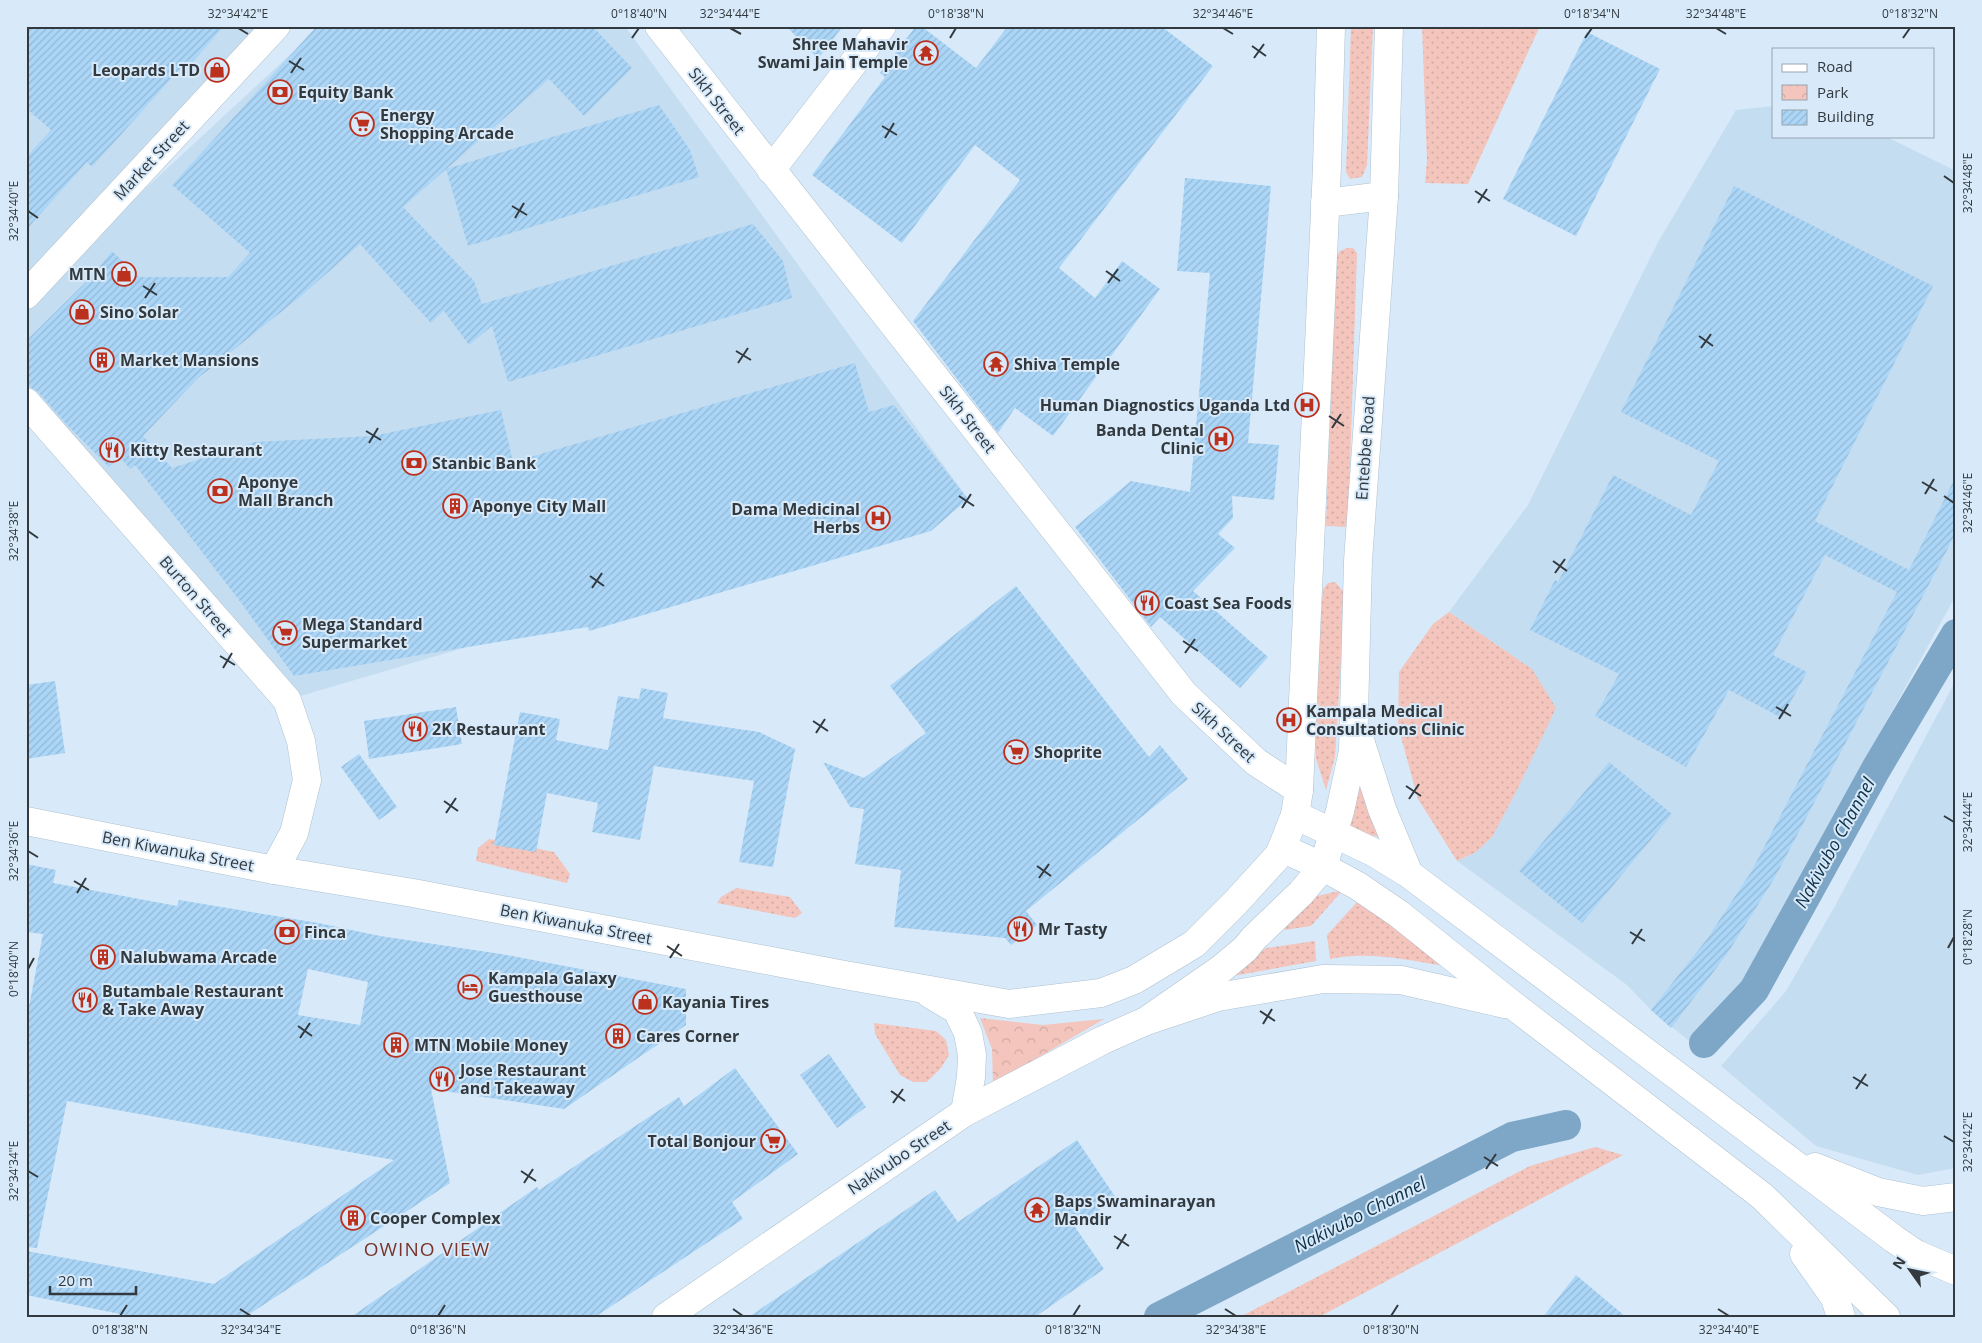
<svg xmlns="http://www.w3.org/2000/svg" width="1982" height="1343" viewBox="0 0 1982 1343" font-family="'Open Sans',sans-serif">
<defs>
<pattern id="grass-dots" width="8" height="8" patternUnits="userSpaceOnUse" patternTransform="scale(1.25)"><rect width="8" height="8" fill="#f3c5bc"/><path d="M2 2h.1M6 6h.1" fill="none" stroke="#d1aaa3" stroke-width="1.8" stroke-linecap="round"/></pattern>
<pattern id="park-crowns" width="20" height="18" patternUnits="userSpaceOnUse" patternTransform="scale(1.25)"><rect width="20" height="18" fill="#f3c5bc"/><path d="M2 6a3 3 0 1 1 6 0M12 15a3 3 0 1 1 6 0" fill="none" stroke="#d1aaa3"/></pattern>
<pattern id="building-hatch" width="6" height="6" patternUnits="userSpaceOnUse" patternTransform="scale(1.25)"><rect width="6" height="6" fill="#abd6f7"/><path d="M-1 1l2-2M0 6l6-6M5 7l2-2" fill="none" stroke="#94b8d5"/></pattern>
</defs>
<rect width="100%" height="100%" fill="#d8eaf9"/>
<!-- built -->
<g fill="#c5ddf1">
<polygon points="26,26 271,26 26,293"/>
<polygon points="321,26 625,26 968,499 287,700 26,399 26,299"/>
<polygon points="1773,106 1773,136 1885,136 1956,171 1956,595 1745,979 1693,1044 1651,1010 1627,985 1457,861 1476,852 1532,669 1449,612 1528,505 1657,244 1736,110"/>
<polygon points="1956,680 1956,1168 1918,1175 1816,1146 1721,1066 1786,991 1835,906"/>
</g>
<!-- grass -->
<g fill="url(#grass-dots)">
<polygon points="1351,26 1373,26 1367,165 1362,177 1350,179 1346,172"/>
<polygon points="1422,26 1540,26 1468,184 1425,183 1427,161"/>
<polygon points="1347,248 1353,248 1357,253 1348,527 1326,526 1336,257 1340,251"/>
<polygon points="1335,582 1345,593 1335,757 1326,790 1316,759 1314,708 1323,589 1328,583"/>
<polygon points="1449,612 1532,669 1556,708 1516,792 1492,837 1476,852 1457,861 1418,799 1398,726 1399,672 1433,624"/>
<polygon points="1357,781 1385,838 1344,830 1355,806"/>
<polygon points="489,839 554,852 570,874 567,883 476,861 478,848"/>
<polygon points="736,888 790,897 802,913 795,918 717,903 721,897"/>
<polygon points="1343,890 1311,926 1284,930 1309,898"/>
<path d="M1358,901L1444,966C1407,960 1368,951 1330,959L1327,935Z"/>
<polygon points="1315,941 1316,961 1233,976 1266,948"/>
<polygon points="874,1023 936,1031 946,1040 949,1055 941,1068 927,1082 913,1082 900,1075 875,1034"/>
<polygon points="1595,1147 1623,1155 1319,1317 1240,1317 1530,1166"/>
</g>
<!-- park -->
<polygon fill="url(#park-crowns)" points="980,1018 1043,1025 1104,1019 993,1084 992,1049"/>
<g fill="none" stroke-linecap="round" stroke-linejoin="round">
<!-- canal -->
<g stroke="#7da6c7" stroke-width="30">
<polyline points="1704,1043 1754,990 1876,769 1956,634"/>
<polyline points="1159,1317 1512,1137 1566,1125"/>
</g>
</g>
<!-- building -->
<g fill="url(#building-hatch)" fill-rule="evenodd">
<polygon points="26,26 224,26 191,64 187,61 92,167 87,162 26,230 26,157 51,130 26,108"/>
<polygon points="317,26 592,26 632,68 584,116 549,79 403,207 474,281 482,304 753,224 783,261 792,298 508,382 492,326 469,345 444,311 431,323 360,244 300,297 197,379 143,436 172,468 255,442 372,436 501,410 513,462 855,363 869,412 894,405 968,499 931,531 589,631 588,627 294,676 242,604 135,465 130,469 120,457 109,467 68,426 38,392 26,384 26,341 93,275 112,251 139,277 228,277 250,253 172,185"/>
<polygon points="786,26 843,26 818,59"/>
<polygon points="916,26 921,26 976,68 1008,26 1161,26 1213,66 1059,268 1095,298 1122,261 1160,289 1053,436 1015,408 998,433 913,321 1020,180 975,145 902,243 812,175 885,77 880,73"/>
<polygon points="1587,32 1660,69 1576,236 1503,199"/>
<polygon points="659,105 690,150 699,177 468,246 446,169"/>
<polygon points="1185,178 1271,186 1248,443 1279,445 1274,500 1232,496 1233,518 1218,534 1235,548 1193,591 1268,657 1240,688 1160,617 1151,627 1075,527 1131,481 1190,492 1210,273 1177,271"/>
<polygon points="1734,186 1933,286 1815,521 1909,570 1956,476 1956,533 1774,879 1727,954 1671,1028 1651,1010 1707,939 1751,872 1897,592 1825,555 1773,655 1807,672 1782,718 1729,690 1686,767 1595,716 1619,674 1530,630 1555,580 1558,582 1613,475 1691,515 1719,461 1621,412"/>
<polygon points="1016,586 1149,757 1160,745 1188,779 1026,911 1037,925 1011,945 1005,938 894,927 901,870 855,864 864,809 850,807 823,762 864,778 926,733 890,686"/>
<polygon points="55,681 65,753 26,759 26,685"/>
<polygon points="641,688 668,693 663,718 759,732 795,749 773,867 739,862 754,781 654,766 640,840 592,832 598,803 547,793 536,852 494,845 520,712 560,719 556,740 608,750 618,696 639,699"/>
<polygon points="456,707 462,744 369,759 364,721"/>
<polygon points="359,754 397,807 379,820 341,767"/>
<polygon points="1609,762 1672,814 1582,923 1519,871"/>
<path d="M26,864L56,870L53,883L177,906L179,900L318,923L380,936L501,954L686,989V1025L564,1109L431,1089L450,1183L245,1317H135L26,1295V1251L214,1284L394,1160L67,1101L37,1248L26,1247V1022L43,934L26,932ZM308,969L368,982L360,1025L298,1015Z"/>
<polygon points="829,1054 866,1107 837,1128 800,1075"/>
<polygon points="735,1068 798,1154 732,1202 743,1219 595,1317 351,1317 537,1187 539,1190 679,1097 684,1106"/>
<polygon points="1077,1140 1116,1198 1075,1227 1104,1269 1035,1317 749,1317 935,1190 958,1222"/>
<polygon points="1576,1275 1626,1317 1543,1317"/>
</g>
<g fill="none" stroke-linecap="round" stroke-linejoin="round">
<!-- minor casing -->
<g stroke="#afc1cf" stroke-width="29">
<g id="minor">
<polyline points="659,26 1184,694 1256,762 1299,790"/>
<polyline points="771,170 882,26"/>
<polyline points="26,295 276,26"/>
</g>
</g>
<!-- secondary casing -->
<g stroke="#afc1cf" stroke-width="29">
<g id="secondary">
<polyline points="26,402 287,700 301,741 307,780 294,833 274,870"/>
<polyline points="26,821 274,870 413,893 839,974 1009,1004 1101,993 1134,980 1194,944 1237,901 1278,856 1282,848"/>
<polyline points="930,994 957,1010 968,1033 972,1055 971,1077 965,1112"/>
<polyline points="666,1317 965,1112 1103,1040 1146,1021 1221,969 1245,949 1254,938 1301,893 1323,867"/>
</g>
</g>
<!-- primary casing -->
<g stroke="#afc1cf" stroke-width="29">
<g id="primary">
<polyline points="1331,26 1327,167 1299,790 1295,815 1282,848 1323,867 1358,886 1399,914 1514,1006 1762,1196 1886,1317"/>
<polyline points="1325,203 1384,196"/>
<polyline points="1358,734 1382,809 1409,874"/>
<polyline points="1295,815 1373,852 1409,874 1894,1239 1916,1254 1956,1271"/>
<polyline points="1323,867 1340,811 1353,751 1358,561 1384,196 1389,26"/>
<polyline points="1146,1021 1218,997 1323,979 1401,980 1505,1004"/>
<polyline points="1815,1167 1878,1192 1923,1201 1956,1197"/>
<polyline points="1804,1254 1835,1298 1841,1317"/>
</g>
</g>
<!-- minor -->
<use href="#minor" stroke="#fff" stroke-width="28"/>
<!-- secondary -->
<use href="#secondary" stroke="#fff" stroke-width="28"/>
<!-- primary -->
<use href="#primary" stroke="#fff" stroke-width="28"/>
</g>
<!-- ticks -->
<path fill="none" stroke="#32393f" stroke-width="2" d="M238,28L248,34M730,28L741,34M1223,28L1233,34M1716,28L1726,34M632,38L639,28M950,38L956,28M1585,38L1592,28M1903,38L1910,28M1252,46L1266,56M1254,58L1264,44M289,61L304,70M291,73L301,58M882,126L897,135M885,138L894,123M1944,176L1954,183M1475,191L1490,201M1478,203L1487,189M512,206L527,215M28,211L38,218M515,218L524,203M1106,271L1120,281M1108,283L1118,269M143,286L157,295M145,298L155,283M1699,336L1713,346M1701,348L1711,334M736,351L751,360M738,363L748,348M1329,416L1344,426M1332,428L1341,414M366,431L381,440M369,443L378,428M1922,482L1937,491M1925,494L1934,479M959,496L974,506M1944,496L1954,503M962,508L971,494M28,531L38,538M1553,561L1567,571M1555,573L1565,559M590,576L604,586M592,588L602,573M1183,641L1198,651M1185,653L1195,639M220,656L235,665M223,668L232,653M1776,707L1791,716M1779,719L1788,704M813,721L828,731M816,733L825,719M1406,786L1421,796M1409,799L1419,784M444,801L458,811M446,813L456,798M1944,816L1954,822M28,851L38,857M1037,866L1051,876M1039,878L1049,864M74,881L89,890M77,893L86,878M1630,932L1645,941M1632,944L1642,929M667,946L682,956M1948,948L1954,937M670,958L679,944M28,969L34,958M1260,1011L1275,1021M1263,1024L1272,1009M298,1026L312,1036M300,1038L310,1023M1853,1077L1868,1086M1856,1089L1866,1074M891,1091L905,1101M893,1103L903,1089M1944,1136L1954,1142M1484,1157L1498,1166M1486,1169L1496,1154M28,1171L38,1177M521,1171L536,1181M524,1183L533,1169M1114,1236L1129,1246M1117,1249L1126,1234M240,1309L251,1316M733,1309L743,1316M1225,1309L1236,1316M1718,1309L1729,1316M120,1316L127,1305M438,1316L445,1305M1073,1316L1080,1305M1391,1316L1398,1305"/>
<!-- icons -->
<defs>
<g id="temple-ring" transform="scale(1.25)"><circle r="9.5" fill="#d8eaf9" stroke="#bc301e" stroke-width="1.5"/><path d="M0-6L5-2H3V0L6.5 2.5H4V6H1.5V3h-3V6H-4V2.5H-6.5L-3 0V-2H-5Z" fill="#bc301e"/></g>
<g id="shop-ring" transform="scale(1.25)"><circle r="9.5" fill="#d8eaf9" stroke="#bc301e" stroke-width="1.5"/><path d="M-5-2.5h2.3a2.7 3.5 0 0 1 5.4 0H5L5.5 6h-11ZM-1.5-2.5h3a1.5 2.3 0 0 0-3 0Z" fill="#bc301e"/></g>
<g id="bank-ring" transform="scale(1.25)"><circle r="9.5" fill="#d8eaf9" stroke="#bc301e" stroke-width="1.5"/><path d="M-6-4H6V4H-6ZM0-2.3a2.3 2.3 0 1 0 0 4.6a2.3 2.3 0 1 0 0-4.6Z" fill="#bc301e"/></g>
<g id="supermarket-ring" transform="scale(1.25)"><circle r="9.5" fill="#d8eaf9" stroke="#bc301e" stroke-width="1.5"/><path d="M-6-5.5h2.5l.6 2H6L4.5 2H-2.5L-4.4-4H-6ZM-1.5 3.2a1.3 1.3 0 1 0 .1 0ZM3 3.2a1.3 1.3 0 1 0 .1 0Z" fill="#bc301e"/></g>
<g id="building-ring" transform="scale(1.25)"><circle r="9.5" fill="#d8eaf9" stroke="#bc301e" stroke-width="1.5"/><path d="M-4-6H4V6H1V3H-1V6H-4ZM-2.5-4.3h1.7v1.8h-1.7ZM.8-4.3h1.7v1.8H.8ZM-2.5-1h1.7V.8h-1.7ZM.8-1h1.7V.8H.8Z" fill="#bc301e"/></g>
<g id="hospital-ring" transform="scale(1.25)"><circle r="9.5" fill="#d8eaf9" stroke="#bc301e" stroke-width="1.5"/><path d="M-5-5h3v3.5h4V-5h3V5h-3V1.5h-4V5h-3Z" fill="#bc301e"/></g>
<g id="restaurant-ring" transform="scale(1.25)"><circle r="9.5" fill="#d8eaf9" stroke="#bc301e" stroke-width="1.5"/><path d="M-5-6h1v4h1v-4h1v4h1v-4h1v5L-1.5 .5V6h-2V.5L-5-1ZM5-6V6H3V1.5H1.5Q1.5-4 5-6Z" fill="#bc301e"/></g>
<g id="hotel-ring" transform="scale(1.25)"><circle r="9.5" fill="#d8eaf9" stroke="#bc301e" stroke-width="1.5"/><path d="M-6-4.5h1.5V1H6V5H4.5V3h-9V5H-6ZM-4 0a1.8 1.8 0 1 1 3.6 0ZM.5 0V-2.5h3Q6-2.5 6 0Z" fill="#bc301e"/></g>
</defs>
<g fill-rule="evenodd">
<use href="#temple-ring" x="926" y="53"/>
<use href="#shop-ring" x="217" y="70"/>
<use href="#bank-ring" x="280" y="92"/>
<use href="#supermarket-ring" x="362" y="124"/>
<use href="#shop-ring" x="124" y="274"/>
<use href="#shop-ring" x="82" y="312"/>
<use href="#building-ring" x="102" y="360"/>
<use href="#temple-ring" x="996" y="364"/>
<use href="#hospital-ring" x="1307" y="405"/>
<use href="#hospital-ring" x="1221" y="439"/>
<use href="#restaurant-ring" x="112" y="450"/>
<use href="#bank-ring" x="414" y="463"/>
<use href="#bank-ring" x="220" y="491"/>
<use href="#building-ring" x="455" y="506"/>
<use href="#hospital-ring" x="878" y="518"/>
<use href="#restaurant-ring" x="1147" y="603"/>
<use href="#supermarket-ring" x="285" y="633"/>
<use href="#hospital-ring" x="1289" y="720"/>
<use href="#restaurant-ring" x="415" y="729"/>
<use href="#supermarket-ring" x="1016" y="752"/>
<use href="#restaurant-ring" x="1020" y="929"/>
<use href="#bank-ring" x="287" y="932"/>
<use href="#building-ring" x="103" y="957"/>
<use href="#hotel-ring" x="470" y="987"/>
<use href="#restaurant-ring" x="85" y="1000"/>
<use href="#shop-ring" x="645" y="1002"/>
<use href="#building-ring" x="618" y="1036"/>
<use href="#building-ring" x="396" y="1045"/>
<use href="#restaurant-ring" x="442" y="1079"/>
<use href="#supermarket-ring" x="773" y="1141"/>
<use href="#temple-ring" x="1037" y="1210"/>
<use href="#building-ring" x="353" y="1218"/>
</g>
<g text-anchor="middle" stroke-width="4" stroke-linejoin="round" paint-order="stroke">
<!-- poi labels -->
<g font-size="16" font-weight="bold" fill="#32393f" stroke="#d8eaf9" text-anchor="start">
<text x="908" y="50" text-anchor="end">Shree Mahavir<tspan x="908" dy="18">Swami Jain Temple</tspan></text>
<text x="200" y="76" text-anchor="end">Leopards LTD</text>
<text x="298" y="98">Equity Bank</text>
<text x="380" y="121">Energy<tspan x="380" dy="18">Shopping Arcade</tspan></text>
<text x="106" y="280" text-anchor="end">MTN</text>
<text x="100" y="318">Sino Solar</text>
<text x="120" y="366">Market Mansions</text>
<text x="1014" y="370">Shiva Temple</text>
<text x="1290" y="411" text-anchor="end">Human Diagnostics Uganda Ltd</text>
<text x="1204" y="436" text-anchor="end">Banda Dental<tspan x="1204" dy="18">Clinic</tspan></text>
<text x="130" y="456">Kitty Restaurant</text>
<text x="432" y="469">Stanbic Bank</text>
<text x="238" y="488">Aponye<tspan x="238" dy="18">Mall Branch</tspan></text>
<text x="472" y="512">Aponye City Mall</text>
<text x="860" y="515" text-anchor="end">Dama Medicinal<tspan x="860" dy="18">Herbs</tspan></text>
<text x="1164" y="609">Coast Sea Foods</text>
<text x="302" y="630">Mega Standard<tspan x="302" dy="18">Supermarket</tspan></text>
<text x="1306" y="717">Kampala Medical<tspan x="1306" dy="18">Consultations Clinic</tspan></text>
<text x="432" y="735">2K Restaurant</text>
<text x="1034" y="758">Shoprite</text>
<text x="1038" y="935">Mr Tasty</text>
<text x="304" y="938">Finca</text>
<text x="120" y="963">Nalubwama Arcade</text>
<text x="488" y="984">Kampala Galaxy<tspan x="488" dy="18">Guesthouse</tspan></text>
<text x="102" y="997">Butambale Restaurant<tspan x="102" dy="18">&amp; Take Away</tspan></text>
<text x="662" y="1008">Kayania Tires</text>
<text x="636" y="1042">Cares Corner</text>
<text x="414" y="1051">MTN Mobile Money</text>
<text x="460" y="1076">Jose Restaurant<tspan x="460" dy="18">and Takeaway</tspan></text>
<text x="756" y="1147" text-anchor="end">Total Bonjour</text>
<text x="1054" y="1207">Baps Swaminarayan<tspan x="1054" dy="18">Mandir</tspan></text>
<text x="370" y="1224">Cooper Complex</text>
</g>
<!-- street labels -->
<g font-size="16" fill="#32393f" stroke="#d8eaf9">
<text transform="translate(717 101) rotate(52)" y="6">Sikh Street</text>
<text transform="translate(151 160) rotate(-47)" y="6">Market Street</text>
<text transform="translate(968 419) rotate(52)" y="6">Sikh Street</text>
<text transform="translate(1365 448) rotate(-86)" y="6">Entebbe Road</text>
<text transform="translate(196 596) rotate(49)" y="6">Burton Street</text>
<text transform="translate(1224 732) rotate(43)" y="6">Sikh Street</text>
<text transform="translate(178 851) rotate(11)" y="6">Ben Kiwanuka Street</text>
<text transform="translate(576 924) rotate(11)" y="6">Ben Kiwanuka Street</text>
<text transform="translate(899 1157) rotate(-34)" y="6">Nakivubo Street</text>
</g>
<!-- water labels -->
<g font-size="18" font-style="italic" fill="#0f3148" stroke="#d8eaf9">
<text transform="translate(1835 843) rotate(-61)" y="6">Nakivubo Channel</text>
<text transform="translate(1360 1215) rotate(-27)" y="6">Nakivubo Channel</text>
</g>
<!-- quarter labels -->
<g font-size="19" letter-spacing="1" fill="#7a3429" stroke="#d8eaf9">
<text x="427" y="1256">OWINO VIEW</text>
</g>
</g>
<!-- border -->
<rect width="1982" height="1343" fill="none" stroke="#d8eaf9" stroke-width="55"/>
<!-- legend -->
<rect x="1772" y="48" width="162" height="90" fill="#d8eaf9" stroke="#96a3af"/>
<rect x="1782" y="64" width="25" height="8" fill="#ffffff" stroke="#96a3af"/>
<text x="1817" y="72" font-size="15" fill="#32393f">Road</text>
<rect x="1782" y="85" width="25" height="15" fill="url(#park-crowns)" stroke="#96a3af"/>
<text x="1817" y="98" font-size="15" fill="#32393f">Park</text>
<rect x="1782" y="110" width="25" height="15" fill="url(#building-hatch)" stroke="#96a3af"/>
<text x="1817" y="122" font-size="15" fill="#32393f">Building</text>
<!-- north arrow -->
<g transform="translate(1910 1270) rotate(303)" stroke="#d8eaf9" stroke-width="4" paint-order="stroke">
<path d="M0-4L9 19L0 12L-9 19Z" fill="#32393f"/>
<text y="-8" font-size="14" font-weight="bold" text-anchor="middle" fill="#32393f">N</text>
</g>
<!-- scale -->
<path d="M50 1286v8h86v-8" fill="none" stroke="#32393f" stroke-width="2.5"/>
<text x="58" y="1286" font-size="15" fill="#32393f" stroke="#d8eaf9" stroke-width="4" paint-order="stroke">20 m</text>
<rect x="28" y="28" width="1926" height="1288" fill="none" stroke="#32393f" stroke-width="2"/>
<g font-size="12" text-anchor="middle" fill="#32393f">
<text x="238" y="18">32°34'42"E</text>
<text x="639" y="18">0°18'40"N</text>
<text x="730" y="18">32°34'44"E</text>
<text x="956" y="18">0°18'38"N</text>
<text x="1223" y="18">32°34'46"E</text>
<text x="1592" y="18">0°18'34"N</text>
<text x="1716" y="18">32°34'48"E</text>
<text x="1910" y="18">0°18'32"N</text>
<text transform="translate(1968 183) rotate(-90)" y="4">32°34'48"E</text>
<text transform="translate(14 211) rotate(-90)" y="4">32°34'40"E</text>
<text transform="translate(1968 503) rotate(-90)" y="4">32°34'46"E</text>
<text transform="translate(14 531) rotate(-90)" y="4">32°34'38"E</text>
<text transform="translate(1968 822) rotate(-90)" y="4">32°34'44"E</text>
<text transform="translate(14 851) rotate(-90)" y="4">32°34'36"E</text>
<text transform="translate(1968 937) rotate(-90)" y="4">0°18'28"N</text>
<text transform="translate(14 969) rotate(-90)" y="4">0°18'40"N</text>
<text transform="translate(1968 1142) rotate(-90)" y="4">32°34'42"E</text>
<text transform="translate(14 1171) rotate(-90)" y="4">32°34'34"E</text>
<text x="120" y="1334">0°18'38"N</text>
<text x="251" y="1334">32°34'34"E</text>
<text x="438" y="1334">0°18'36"N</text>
<text x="743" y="1334">32°34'36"E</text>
<text x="1073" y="1334">0°18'32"N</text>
<text x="1236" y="1334">32°34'38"E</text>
<text x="1391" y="1334">0°18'30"N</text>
<text x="1729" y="1334">32°34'40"E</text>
</g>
</svg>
